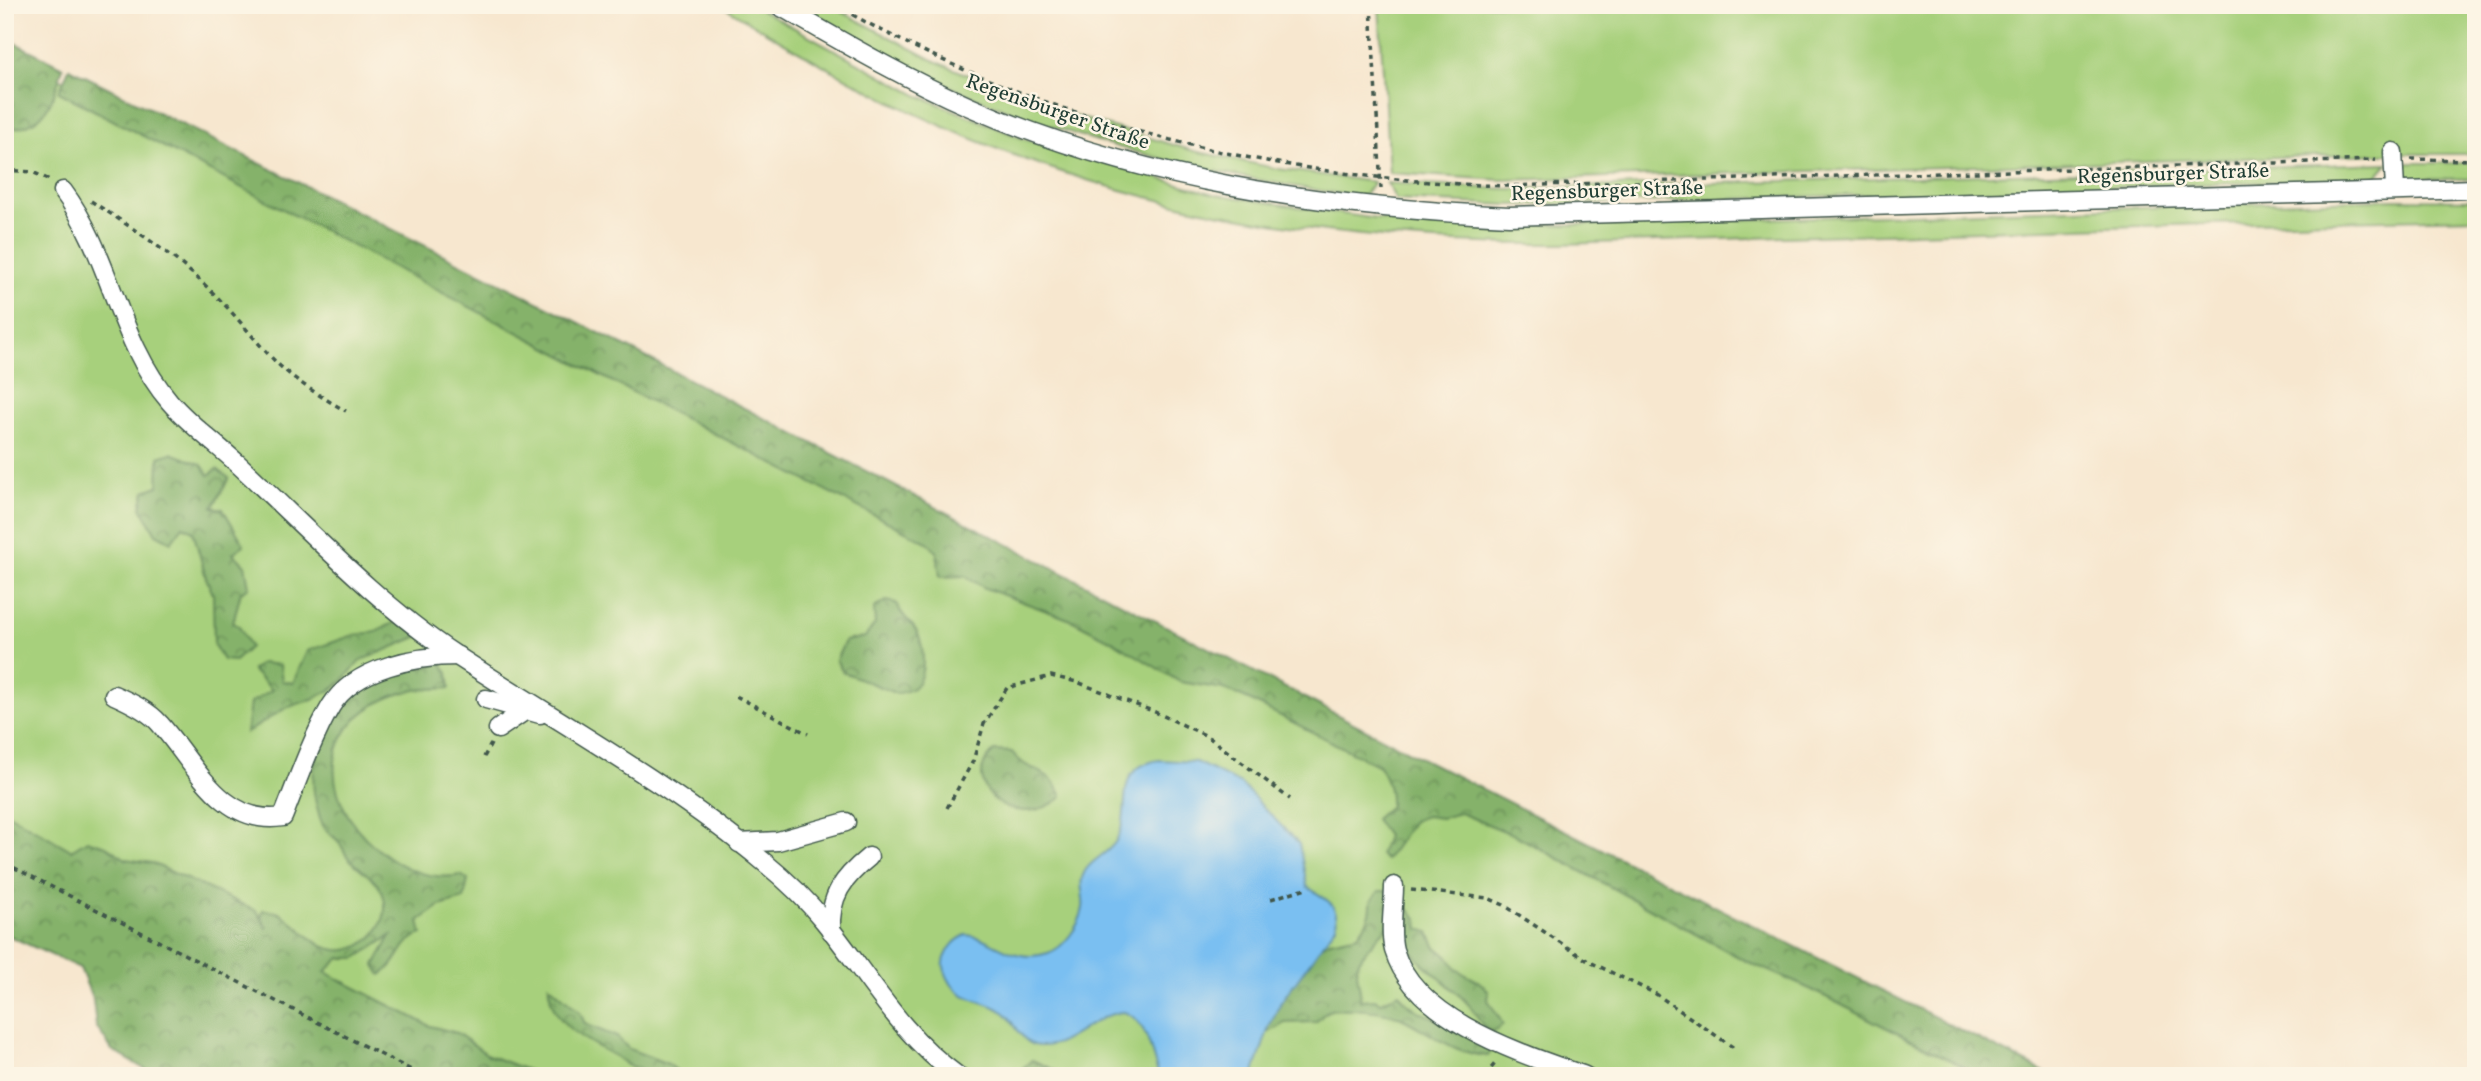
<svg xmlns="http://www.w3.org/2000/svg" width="2481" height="1081" viewBox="0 0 2481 1081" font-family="Vollkorn,serif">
<defs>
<pattern id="forest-crowns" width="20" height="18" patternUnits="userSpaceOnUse" patternTransform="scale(1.75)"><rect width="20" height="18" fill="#85b26b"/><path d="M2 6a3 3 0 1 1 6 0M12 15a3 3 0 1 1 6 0" fill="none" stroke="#6c9259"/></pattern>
</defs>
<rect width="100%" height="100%" fill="#fcf5e5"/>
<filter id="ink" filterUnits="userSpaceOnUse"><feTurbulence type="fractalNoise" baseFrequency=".0143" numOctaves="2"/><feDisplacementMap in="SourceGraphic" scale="14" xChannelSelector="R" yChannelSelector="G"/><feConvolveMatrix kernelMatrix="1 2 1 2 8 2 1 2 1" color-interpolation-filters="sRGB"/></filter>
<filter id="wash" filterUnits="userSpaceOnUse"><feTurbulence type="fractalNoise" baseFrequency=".00686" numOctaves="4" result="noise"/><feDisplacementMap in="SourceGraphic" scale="28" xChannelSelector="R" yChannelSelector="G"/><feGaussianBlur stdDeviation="1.57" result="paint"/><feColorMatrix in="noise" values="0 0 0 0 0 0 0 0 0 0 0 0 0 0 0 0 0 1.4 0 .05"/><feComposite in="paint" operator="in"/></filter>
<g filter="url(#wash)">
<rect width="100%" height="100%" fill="#f7e7cf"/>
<!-- green -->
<g fill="#a7d07b" stroke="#638658" stroke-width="2">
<path d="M721,5H753L917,95L1024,139L1214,194L1376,219L1564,225L2394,199L2476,200V218L2204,224L1561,244C1352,246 1151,215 958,133C876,98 797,51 721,5Z"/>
<path d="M796,5H829L935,61L1044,107L1194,151L1279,169L1374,182L1363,197C1231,179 1101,150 977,98C914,72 855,38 796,5Z"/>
<polygon points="1379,5 2476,5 2476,154 2386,154 1501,180 1389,173"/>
<polygon points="5,51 2022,1076 384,1076 5,879"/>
<polygon points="2388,163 2374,179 1567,204 1508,205 1396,200 1387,183 1509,189"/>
<polygon points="2401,163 2476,163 2476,179 2410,178"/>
</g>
<!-- forest -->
<g fill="url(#forest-crowns)" stroke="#527850" stroke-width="2">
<path d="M5,38L63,67C52,101 47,128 5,129Z"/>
<path d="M69,68L570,318L1417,756L2052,1076H1982L1812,990L1744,960L1517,836L1460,813L1441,818L1426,816L1413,821L1386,860L1380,855L1387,836L1375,819L1390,806C1391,790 1387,779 1379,766L1251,701L1224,689L1180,682L1116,643L1071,620L985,588L965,576L940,577L937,552L929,543L609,380L59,92Z"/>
<polygon points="171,453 201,464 209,475 217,469 229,478 213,507 223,509 244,545 233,553 245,565 249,587 241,592 233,623 239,626 250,647 235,661 223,660 214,645 213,594 206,578 193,531 183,526 171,542 156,534 141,507 145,491 158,486 159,457"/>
<path d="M886,601L896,603C901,614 905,617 912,625C925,638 928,676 913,688C909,691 901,692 897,694L843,672L836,660L845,641L865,637L875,624L874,608Z"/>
<polygon points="415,612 419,626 417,637 360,661 338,686 315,698 286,708 246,733 250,703 272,690 252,670 261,663 280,665 282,681 293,683 307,651 354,635 376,632"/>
<path d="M441,662L448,673L450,688C434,689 417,688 402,693C310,721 318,811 390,858C411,872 435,880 461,875L468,880L464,899L440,906L419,921L422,934C400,940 400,964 381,975L375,965L391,936L356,958H340L325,972L430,1026L457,1033L488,1055L542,1076H187L148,1071L112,1050L96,1026L93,1000L80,968L5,934V812L71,850L87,840L106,846L126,859L152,863L257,911L267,929L261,917L263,910C268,911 275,911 279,913C299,923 311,947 337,950C370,953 399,915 378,885C369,874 356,867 347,856C344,852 342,846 339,842C335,837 327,833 324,827C320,822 319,813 317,807C302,753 336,700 385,676C403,668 423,670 441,662Z"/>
<path d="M994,751L1012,752C1027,774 1051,766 1062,797C1013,837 957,782 994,751Z"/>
<path d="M1379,891H1389L1418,919L1419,929L1429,932C1438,953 1433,943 1448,957C1452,960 1454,966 1458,970C1470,979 1478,977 1489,992L1488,1000L1503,1024L1493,1033C1477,1024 1480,1017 1469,1005C1444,977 1413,964 1395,927L1390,925C1381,933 1358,957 1357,967C1356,978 1362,989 1360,1000L1375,999L1380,1003L1399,993C1419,1026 1472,1017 1491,1051L1488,1056C1452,1054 1430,1031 1399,1017C1386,1011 1341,1006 1328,1011C1324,1013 1319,1019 1316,1022L1285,1023L1259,1038L1301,958L1330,941L1358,935C1367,923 1372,915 1371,901Z"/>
<path d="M549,985L580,1012L585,1024L617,1037L629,1049L668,1064L684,1076H643L638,1068C626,1067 624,1062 615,1056C585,1040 549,1024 549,985Z"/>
<polygon points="1032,1060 1056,1071 1056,1076 1014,1076"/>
</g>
<!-- water -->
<path fill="#7abff1" stroke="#4c7e92" stroke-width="2" d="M1159,760L1196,762L1241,784L1299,844L1307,886C1322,899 1340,901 1336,926L1281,1002L1269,1027L1253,1076H1159C1151,1055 1148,1020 1124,1012C1092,1014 1072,1047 1040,1046C1022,1045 1017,1025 1006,1014C988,998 960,1004 948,978C945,971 942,966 945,958C950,946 955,940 966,935C993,936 1011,965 1048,953C1064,948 1080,925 1083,908C1085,895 1077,884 1085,871C1092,859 1108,854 1116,841C1135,807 1109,769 1159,760Z"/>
</g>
<g filter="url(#ink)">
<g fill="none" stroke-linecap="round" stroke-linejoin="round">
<!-- minor casing -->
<g stroke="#3f564b" stroke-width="21">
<g id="minor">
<path d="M778,5C841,41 904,78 970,107C1141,182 1325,207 1509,216L2476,189"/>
<polyline points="2393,152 2395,189"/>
<path d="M63,191C111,255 117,340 170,402C190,425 214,442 237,463C306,527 375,602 454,654C558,722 668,782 764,862C786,880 806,899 824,921C868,975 900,1035 958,1076"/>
<path d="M114,695C130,702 149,711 160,724C194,762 222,827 283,817C296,784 313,736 331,706C355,667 417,656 458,656"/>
<polyline points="486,699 540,714"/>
<polyline points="498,729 526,710"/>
<polyline points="739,843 778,841 846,822"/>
<path d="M1394,886C1394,905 1389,932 1394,950C1415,1021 1523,1054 1585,1076"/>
<path d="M831,931C829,896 843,878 869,857"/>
</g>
</g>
<!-- path -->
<g stroke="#3f564b" stroke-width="3.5" stroke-dasharray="5 5" stroke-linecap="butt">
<path d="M835,5C1042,123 1270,179 1507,186L2376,160"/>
<polyline points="1371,5 1381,189"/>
<polyline points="2411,159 2476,160"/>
<polyline points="5,170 32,172 50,180"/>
<path d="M91,201C134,229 179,258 215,295C238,317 257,344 280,366C300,384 323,398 346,411"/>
<polyline points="736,696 808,734"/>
<polyline points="484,757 491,744"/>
<polyline points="947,808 973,761 984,724 1007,688 1051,676 1077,682 1155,712 1207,736 1290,799"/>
<polyline points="5,863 423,1076"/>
<polyline points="1411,890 1488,898 1504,905 1588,961 1656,994 1737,1050"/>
<polyline points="1271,899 1306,888"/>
<polyline points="1485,1076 1497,1061"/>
</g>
<!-- minor -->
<use href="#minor" stroke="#fff" stroke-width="18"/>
</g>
</g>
<g text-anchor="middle" stroke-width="5" stroke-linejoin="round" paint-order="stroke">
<!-- street labels -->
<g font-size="21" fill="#1f3d34" stroke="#fcf5e5">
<text transform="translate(1058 111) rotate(19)" y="7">Regensburger Straße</text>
<text transform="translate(2173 173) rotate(-2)" y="7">Regensburger Straße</text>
<text transform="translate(1607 190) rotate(-2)" y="7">Regensburger Straße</text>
</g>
</g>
<!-- margin -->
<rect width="2481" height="1081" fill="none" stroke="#fcf5e5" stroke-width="28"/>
</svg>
